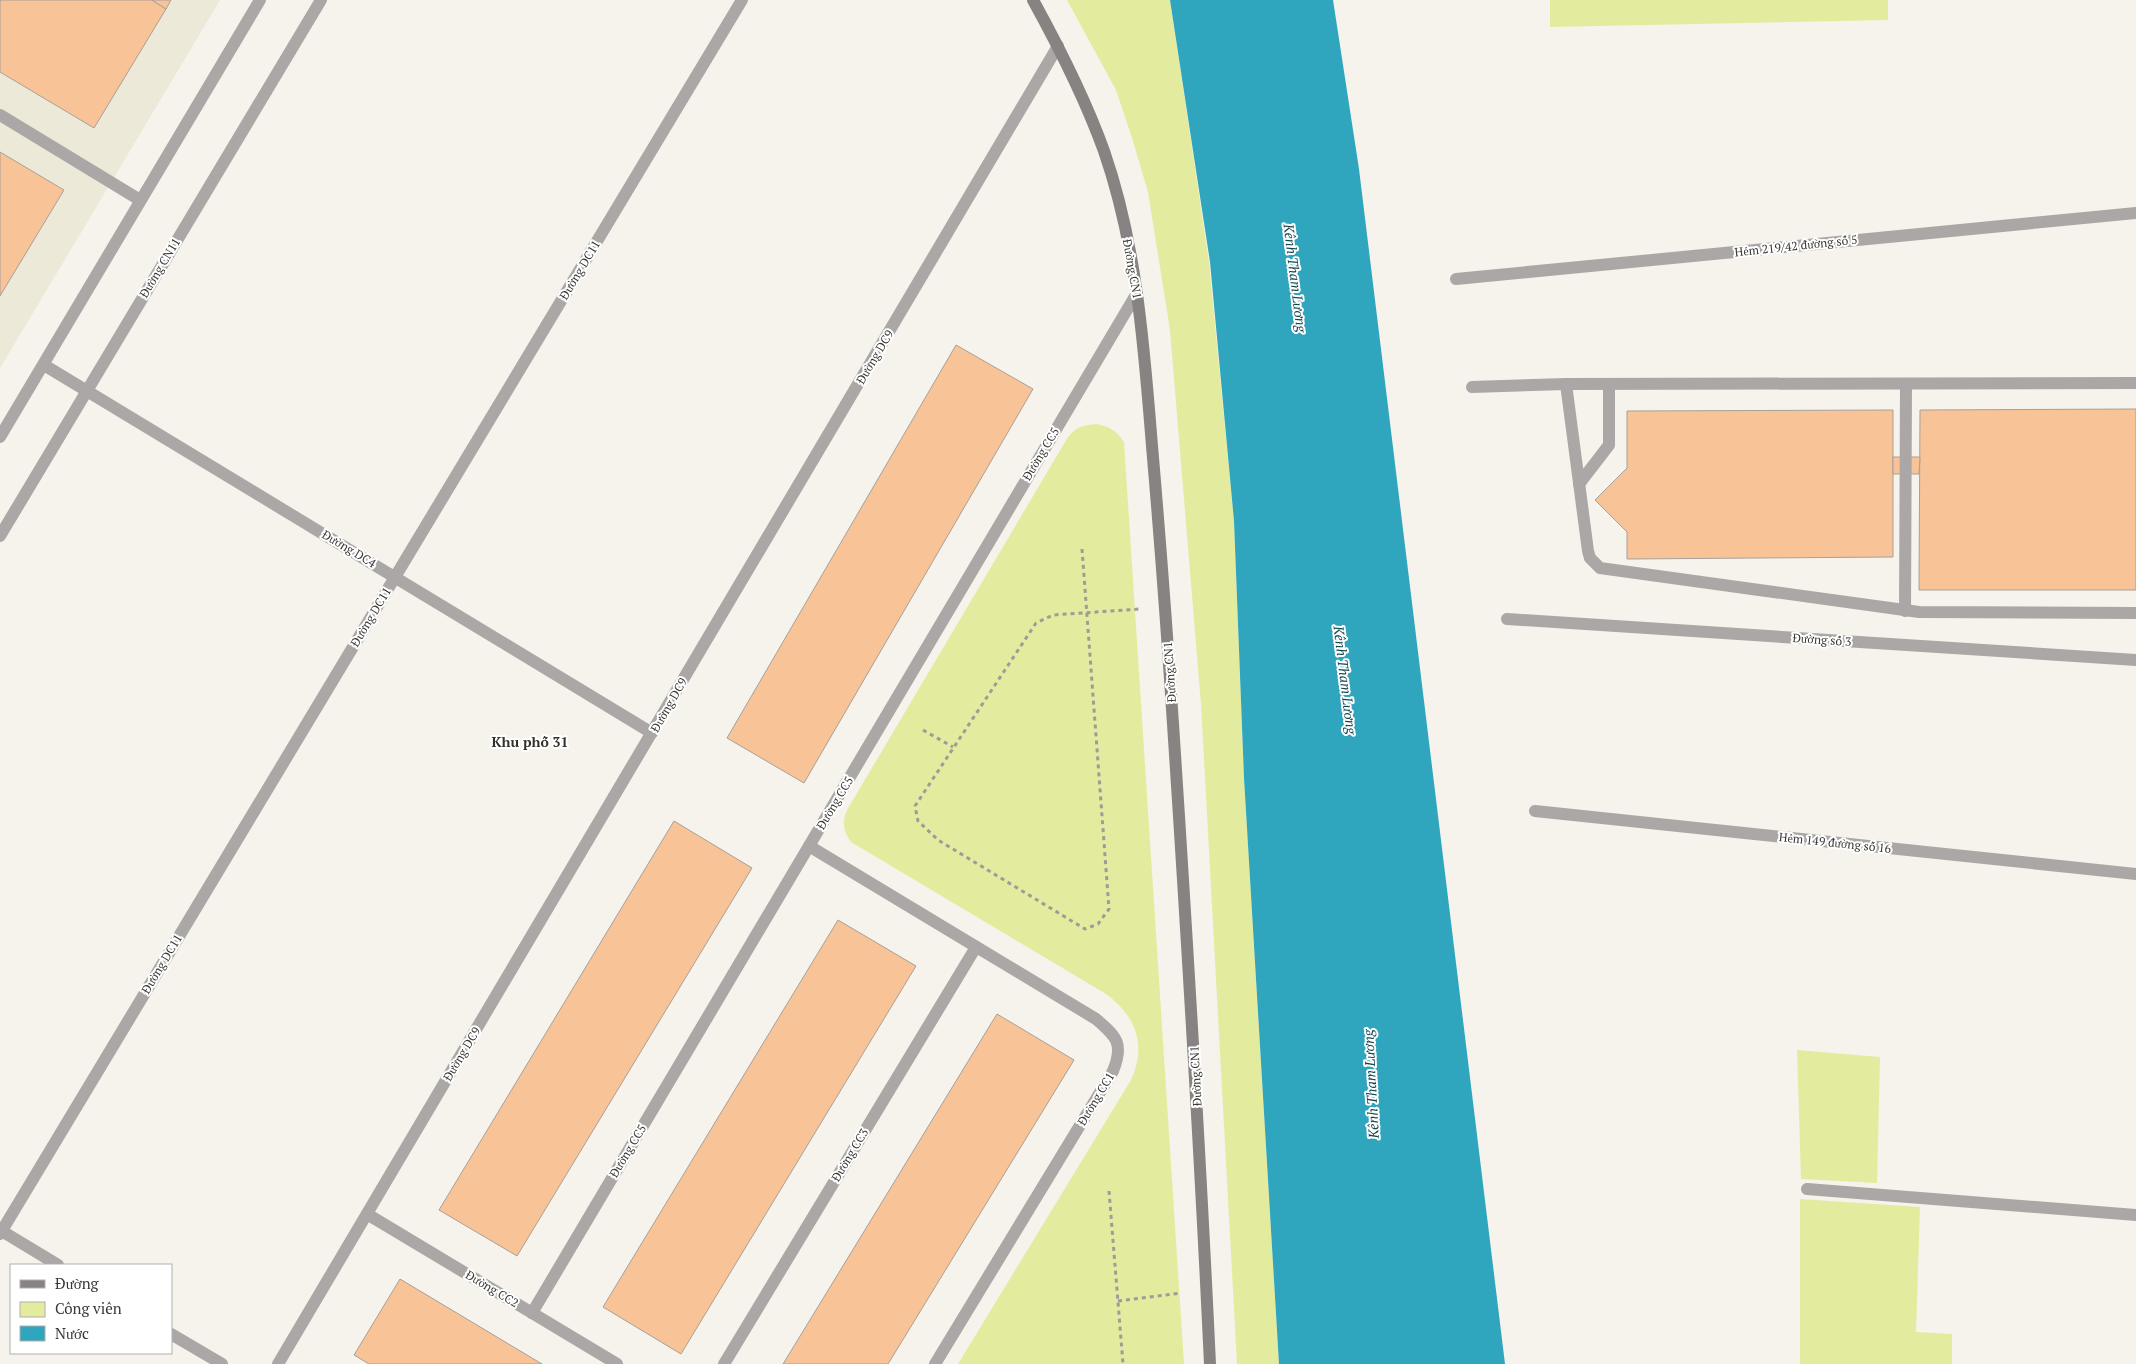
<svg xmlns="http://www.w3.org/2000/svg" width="2136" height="1364" viewBox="0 0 2136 1364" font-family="'PT Serif',serif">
<rect width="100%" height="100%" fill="#f5f3eb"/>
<!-- built -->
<polygon fill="#ece9d9" points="0,0 220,0 0,368"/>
<!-- green -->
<g fill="#e3ec9e">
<polygon points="1067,0 1170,0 1209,262 1234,521 1244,778 1279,1364 1237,1364 1201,704 1170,330 1148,192 1132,138 1116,90"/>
<polygon points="1550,0 1888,0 1888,20 1550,27"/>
<path d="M1097,424C1110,427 1116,430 1124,442L1184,1364H958L1131,1080C1147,1045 1136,1016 1106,994L851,842C843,830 842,823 847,810L1068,437C1076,427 1083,425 1097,424Z"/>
<polygon points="1797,1050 1880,1057 1877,1183 1801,1179"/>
<polygon points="1800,1199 1920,1207 1916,1332 1952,1334 1952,1364 1800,1364"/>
</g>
<!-- water -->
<polygon fill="#2fa6bd" points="1170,0 1333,0 1359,169 1505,1364 1279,1364 1244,778 1234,521 1210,262"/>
<!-- building -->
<g fill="#f8c396" stroke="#a7a09a">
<polygon points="0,0 152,0 166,9 94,128 0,72"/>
<polygon points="152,0 171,0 166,9"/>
<polygon points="0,152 64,190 0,296"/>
<polygon points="956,345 1033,389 804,783 727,738"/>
<polygon points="2136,409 2136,590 1919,590 1920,410"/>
<polygon points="1893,410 1893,557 1627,559 1627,532 1595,500 1627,468 1627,411"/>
<polygon points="1893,457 1920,457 1919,474 1893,474"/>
<polygon points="674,821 752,868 517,1256 439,1210"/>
<polygon points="838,920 916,966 681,1354 603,1307"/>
<polygon points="997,1014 1074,1060 888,1364 783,1364"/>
<polygon points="400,1279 542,1364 369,1364 354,1355"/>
</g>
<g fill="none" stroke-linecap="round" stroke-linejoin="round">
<!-- path -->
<g stroke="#9d9c96" stroke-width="3" stroke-dasharray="4 4" stroke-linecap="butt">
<polyline points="1082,549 1109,909 1098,924 1085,929 938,840 918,821 915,806 1036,623 1053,615 1140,609"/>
<polyline points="923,730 953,747"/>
<polyline points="1109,1191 1123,1364"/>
<polyline points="1118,1301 1181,1293"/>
</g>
<!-- lane -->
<g stroke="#aba7a7" stroke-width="12">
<polyline points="0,115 140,200"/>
<polyline points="1456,279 2136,213"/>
<polyline points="1566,384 1588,551 1590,558 1600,568 1919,612 2136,613"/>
<polyline points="1472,387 1566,384 2136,383"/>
<polyline points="1579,484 1609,445 1609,384"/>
<polyline points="1905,611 1906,384"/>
<polyline points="1535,811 2136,874"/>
<polyline points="1807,1189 2136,1215"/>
</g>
<!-- street -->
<g stroke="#aba7a7" stroke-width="12">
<polyline points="44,365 652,733"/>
<polyline points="0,437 260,0"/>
<polyline points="0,536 321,0"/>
<polyline points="1507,619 2136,660"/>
<path d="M809,846L1096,1019C1117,1037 1124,1044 1113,1071L935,1364"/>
<polyline points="367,1214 617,1364"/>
<polyline points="0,1230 58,1265"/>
<polyline points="0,1234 742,0"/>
<polyline points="532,1313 1137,293"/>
<polyline points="171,1334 222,1364"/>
<polyline points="278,1364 1058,46"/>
<polyline points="724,1364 976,947"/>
</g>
<!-- secondary -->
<path stroke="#888283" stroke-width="12" d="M1033,0C1060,49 1085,98 1104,151C1137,246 1144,347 1152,446C1160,539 1167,631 1173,724C1187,937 1200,1151 1210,1364"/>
</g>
<g text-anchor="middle" stroke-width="4" stroke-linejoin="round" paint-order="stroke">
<!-- street labels -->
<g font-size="12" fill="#373733" stroke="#fff">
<text transform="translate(1796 246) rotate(-6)" y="4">Hẻm 219/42 đường số 5</text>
<text transform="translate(160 268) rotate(-59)" y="4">Đường CN11</text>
<text transform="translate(1132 269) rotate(80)" y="4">Đường CN1</text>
<text transform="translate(580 270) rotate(-59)" y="4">Đường DC11</text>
<text transform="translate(875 357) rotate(-59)" y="4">Đường DC9</text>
<text transform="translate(1041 454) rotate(-59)" y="4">Đường CC5</text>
<text transform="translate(349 549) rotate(31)" y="4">Đường DC4</text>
<text transform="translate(371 617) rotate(-59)" y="4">Đường DC11</text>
<text transform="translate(1822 640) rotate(4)" y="4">Đường số 3</text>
<text transform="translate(1170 672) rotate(-94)" y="4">Đường CN1</text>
<text transform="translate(669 705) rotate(-60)" y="4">Đường DC9</text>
<text transform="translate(835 803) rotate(-59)" y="4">Đường CC5</text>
<text transform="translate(1835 843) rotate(6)" y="4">Hẻm 149 đường số 16</text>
<text transform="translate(162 964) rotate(-59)" y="4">Đường DC11</text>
<text transform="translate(462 1054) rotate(-59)" y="4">Đường DC9</text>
<text transform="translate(1196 1076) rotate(-93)" y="4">Đường CN1</text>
<text transform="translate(1096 1099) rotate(-59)" y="4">Đường CC1</text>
<text transform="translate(628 1151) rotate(-59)" y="4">Đường CC5</text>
<text transform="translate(850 1155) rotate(-59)" y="4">Đường CC3</text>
<text transform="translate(492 1289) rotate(31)" y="4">Đường CC2</text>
</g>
<!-- water labels -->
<g font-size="14" font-style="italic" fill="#13454f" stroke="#fff">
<text transform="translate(1295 278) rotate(83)" y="5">Kênh Tham Lương</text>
<text transform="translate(1345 680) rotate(83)" y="5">Kênh Tham Lương</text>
<text transform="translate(1371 1084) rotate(-93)" y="5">Kênh Tham Lương</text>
</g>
<!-- neighbourhood labels -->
<g font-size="14" font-weight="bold" fill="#33312b" stroke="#fff">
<text x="530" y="747">Khu phố 31</text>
</g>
</g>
<!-- legend -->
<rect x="10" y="1264" width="162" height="90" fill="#ffffff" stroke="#afafad"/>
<rect x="20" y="1280" width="25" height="8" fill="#888283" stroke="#afafad"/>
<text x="55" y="1289" font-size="15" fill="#373733">Đường</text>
<rect x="20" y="1302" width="25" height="15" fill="#e3ec9e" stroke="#afafad"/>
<text x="55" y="1314" font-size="15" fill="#373733">Công viên</text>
<rect x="20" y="1326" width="25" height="15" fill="#2fa6bd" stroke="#afafad"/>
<text x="55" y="1339" font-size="15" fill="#373733">Nước</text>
</svg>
